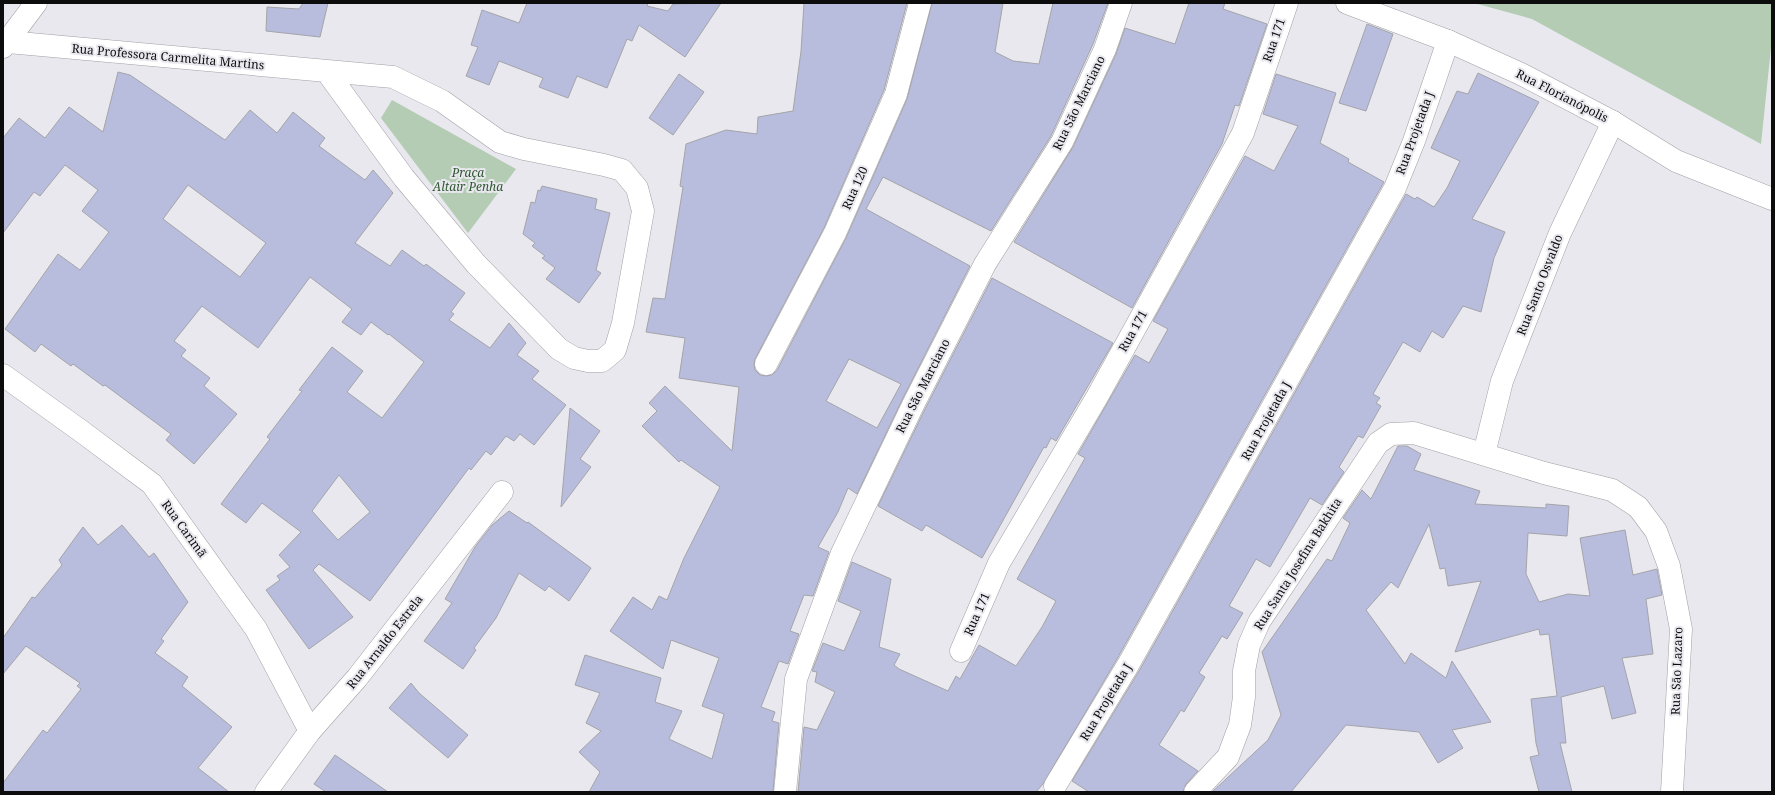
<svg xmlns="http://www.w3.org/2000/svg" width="1775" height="795" viewBox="0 0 1775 795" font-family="'Noto Serif',serif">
<rect width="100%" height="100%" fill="#e8e8ee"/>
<!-- green -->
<g fill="#b3ccb3">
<polygon points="1474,3 1772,3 1772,38 1761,144 1532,19"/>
<polygon points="392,100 516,169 468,233 381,118"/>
</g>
<!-- building -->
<g fill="#b8bdde" stroke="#a4a4a9" fill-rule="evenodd">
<polygon points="303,3 328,3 320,37 266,31 267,7 299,9"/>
<polygon points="527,3 648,3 647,6 668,11 673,4 721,3 685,57 639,25 632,41 627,39 607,88 577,76 568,98 539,87 543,78 499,61 489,85 466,76 478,47 471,45 482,10 519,23"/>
<path d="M804,3H907L884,90L824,228L755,359L754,365L755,370L760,375L766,376L772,375L777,370L846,238L907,99L932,3H1003L995,52L1013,61L1039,64L1053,3H1108L1093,44L1051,136L991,231L883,177L866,209L970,266L903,398L857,494L848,488L838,512L818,547L829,552L813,596L804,595L790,631L799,634L788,664L779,661L761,707L775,712L772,721L779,723L773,792H589L600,772L579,752L601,731L586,723L600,693L575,685L585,655L661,678L655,702L682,711L669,739L712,759L724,714L702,706L719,658L671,640L663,669L610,631L633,597L652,610L659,596L667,600L684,558L720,487L681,460L679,462L642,426L657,411L649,403L665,386L732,451L739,387L679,378L685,338L646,332L653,298L665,299L683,187L680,186L686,144L726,130L757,134L758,117L793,111L801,51ZM849,359L901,384L877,428L826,401Z"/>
<polygon points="1189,3 1225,3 1223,9 1267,24 1239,106 1235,105 1222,144 1132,308 1014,242 1073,147 1116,54 1125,28 1175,44"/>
<polygon points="1367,24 1393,34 1366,111 1339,103"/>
<path d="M118,72L130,75L225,140L250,110L277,133L293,112L325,138L319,146L365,180L373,170L393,193L355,243L390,266L402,250L424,266L426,264L465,293L451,312L454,314L449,320L490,348L509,323L526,343L517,355L539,371L532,379L566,405L534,445L520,434L514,441L506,436L491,455L486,451L471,470L469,468L370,601L319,564L313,570L353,617L309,649L266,590L280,580L277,576L290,567L279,555L301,532L262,503L246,523L221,504L270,439L267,437L302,391L299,390L332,347L363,371L347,392L382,418L424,362L389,334L388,335L371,322L361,335L342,322L352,309L310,277L258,348L202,306L174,341L186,350L181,356L210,378L204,386L237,414L194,464L166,440L171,434L105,385L103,386L73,364L71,366L41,344L35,352L5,329L58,254L80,270L109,232L82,211L98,190L65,165L40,196L34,192L3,233V138L19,118L45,138L69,107L103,132ZM188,185L266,243L240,277L163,219ZM339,475L370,512L338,540L312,511Z"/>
<polygon points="1478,73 1539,102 1472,219 1505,232 1494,258 1481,312 1463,306 1443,338 1432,331 1420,352 1403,342 1373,394 1380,398 1376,403 1381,406 1363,438 1358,436 1339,467 1344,472 1322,505 1310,498 1270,567 1256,559 1229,606 1243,613 1227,639 1222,636 1199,673 1205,677 1184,712 1181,710 1159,745 1198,771 1186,784 1183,792 1089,792 1072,781 1139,671 1406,194 1415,199 1417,197 1434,207 1447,188 1460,161 1431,148 1457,91 1468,94"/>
<polygon points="679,74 704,92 673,135 649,118"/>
<polygon points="1276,74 1336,93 1320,143 1349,159 1348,162 1384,182 1117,659 1043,784 1036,792 798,792 804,727 817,730 835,692 815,682 817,672 812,671 823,643 844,651 861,611 838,601 852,562 891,579 879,647 900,654 894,665 899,669 948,691 956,676 960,679 979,645 1016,666 1042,627 1056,601 1017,579 1085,458 1078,454 1135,355 1149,363 1168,329 1153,321 1245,156 1274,171 1298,126 1263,114"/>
<polygon points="542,186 597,199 595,209 610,213 596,270 601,273 579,303 546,279 555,268 542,258 545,256 532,246 535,243 523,234 531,202 535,203 538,190 540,191"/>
<polygon points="992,278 1113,343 1056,441 1051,438 1046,448 1044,447 982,558 926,525 922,531 878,506 925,409"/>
<polygon points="570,408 600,431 580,459 591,467 561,507"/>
<polygon points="1398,446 1407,446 1421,454 1414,470 1480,491 1475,504 1546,508 1546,504 1569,506 1567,536 1528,533 1526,574 1539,602 1568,594 1590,596 1580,538 1625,530 1633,575 1657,569 1662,595 1646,599 1653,654 1622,658 1636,713 1612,719 1604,686 1561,697 1566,743 1560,743 1572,792 1539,792 1530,757 1539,755 1536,743 1531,699 1557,696 1549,634 1540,635 1539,629 1455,652 1481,581 1448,586 1445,568 1440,569 1429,524 1398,588 1391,582 1366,610 1405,664 1411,653 1446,678 1452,661 1491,722 1452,730 1463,748 1438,763 1419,732 1346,725 1291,792 1212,792 1268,740 1281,715 1262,652 1327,559 1332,561 1350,523 1343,518 1362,490 1371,499"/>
<polygon points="509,511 527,523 528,522 591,568 569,601 549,586 545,591 519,573 496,618 474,648 476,650 463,669 424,641 452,603 445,599 475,547 492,525"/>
<polygon points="122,525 149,557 154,553 188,602 161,639 164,641 155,653 188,677 182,686 232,727 198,768 229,792 3,792 3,783 43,730 47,733 81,689 77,686 80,683 26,646 3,674 3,638 32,597 35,598 62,565 59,560 83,527 98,545"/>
<polygon points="411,683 419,693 468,735 448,758 389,708"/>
<polygon points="335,755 388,792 326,792 314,784"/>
</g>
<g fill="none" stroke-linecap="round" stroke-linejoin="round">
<!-- minor casing -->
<g stroke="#a1a1a6" stroke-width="23">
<g id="minor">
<polyline points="8,42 393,77 442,101 500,142 524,149 604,165 622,170 637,188 643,211 623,323 615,350 602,361 588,361 574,358 559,349 476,264 404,178 327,72"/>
<polyline points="766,364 835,233 896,94 920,3"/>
<polyline points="3,375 81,431 152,484 256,629 310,731"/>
<polyline points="1484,454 1502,381 1560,233 1613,122"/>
<polyline points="961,651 999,563 1097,397 1243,133 1287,3"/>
<polyline points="1055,786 1128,665 1395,188 1414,141 1448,41"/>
<polyline points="266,792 310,731 357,678 502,492"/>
<polyline points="785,792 796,679 842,553 914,403 985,264 1062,142 1105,49 1121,3"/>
<polyline points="1195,792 1228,757 1240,725 1244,697 1244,671 1249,645 1259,622 1378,443 1391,434 1414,433 1544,473 1612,490 1638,507 1656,531 1669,566 1681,629 1672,792"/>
</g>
</g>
<!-- tertiary casing -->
<g stroke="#a1a1a6" stroke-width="23">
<g id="tertiary">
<polyline points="1347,3 1448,41 1521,74 1613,122 1676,161 1772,199"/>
<polyline points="3,47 36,3"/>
</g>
</g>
<!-- minor -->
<use href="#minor" stroke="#fff" stroke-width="22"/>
<!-- tertiary -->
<use href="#tertiary" stroke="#fff" stroke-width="22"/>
</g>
<g text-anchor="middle" stroke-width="4" stroke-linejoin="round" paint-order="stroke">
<!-- street labels -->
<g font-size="12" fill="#0c0c0d" stroke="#e8e8ee">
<text transform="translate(1274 40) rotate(-71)" y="4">Rua 171</text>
<text transform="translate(168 57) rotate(5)" y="4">Rua Professora Carmelita Martins</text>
<text transform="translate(1562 96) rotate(27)" y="4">Rua Florianópolis</text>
<text transform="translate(1079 103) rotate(-64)" y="4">Rua São Marciano</text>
<text transform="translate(1415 133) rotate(-70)" y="4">Rua Projetada J</text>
<text transform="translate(855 188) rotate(-66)" y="4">Rua 120</text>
<text transform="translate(1540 285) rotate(-69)" y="4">Rua Santo Osvaldo</text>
<text transform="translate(1133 331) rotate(-61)" y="4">Rua 171</text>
<text transform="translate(923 386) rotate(-63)" y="4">Rua São Marciano</text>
<text transform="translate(1266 421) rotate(-61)" y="4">Rua Projetada J</text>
<text transform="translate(184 529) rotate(54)" y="4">Rua Carimã</text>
<text transform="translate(1298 564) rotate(-58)" y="4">Rua Santa Josefina Bakhita</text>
<text transform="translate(977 614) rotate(-66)" y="4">Rua 171</text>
<text transform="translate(385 642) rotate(-52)" y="4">Rua Arnaldo Estrela</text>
<text transform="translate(1677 671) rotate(-88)" y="4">Rua Sāo Lazaro</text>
<text transform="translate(1106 702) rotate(-59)" y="4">Rua Projetada J</text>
</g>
<!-- park labels -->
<g font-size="12" font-style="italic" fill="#2e5630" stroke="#e8e8ee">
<text x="468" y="177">Praça<tspan x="468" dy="14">Altair Penha</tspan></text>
</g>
</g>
<!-- border -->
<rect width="1775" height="795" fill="none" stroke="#0c0c0d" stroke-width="8"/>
</svg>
